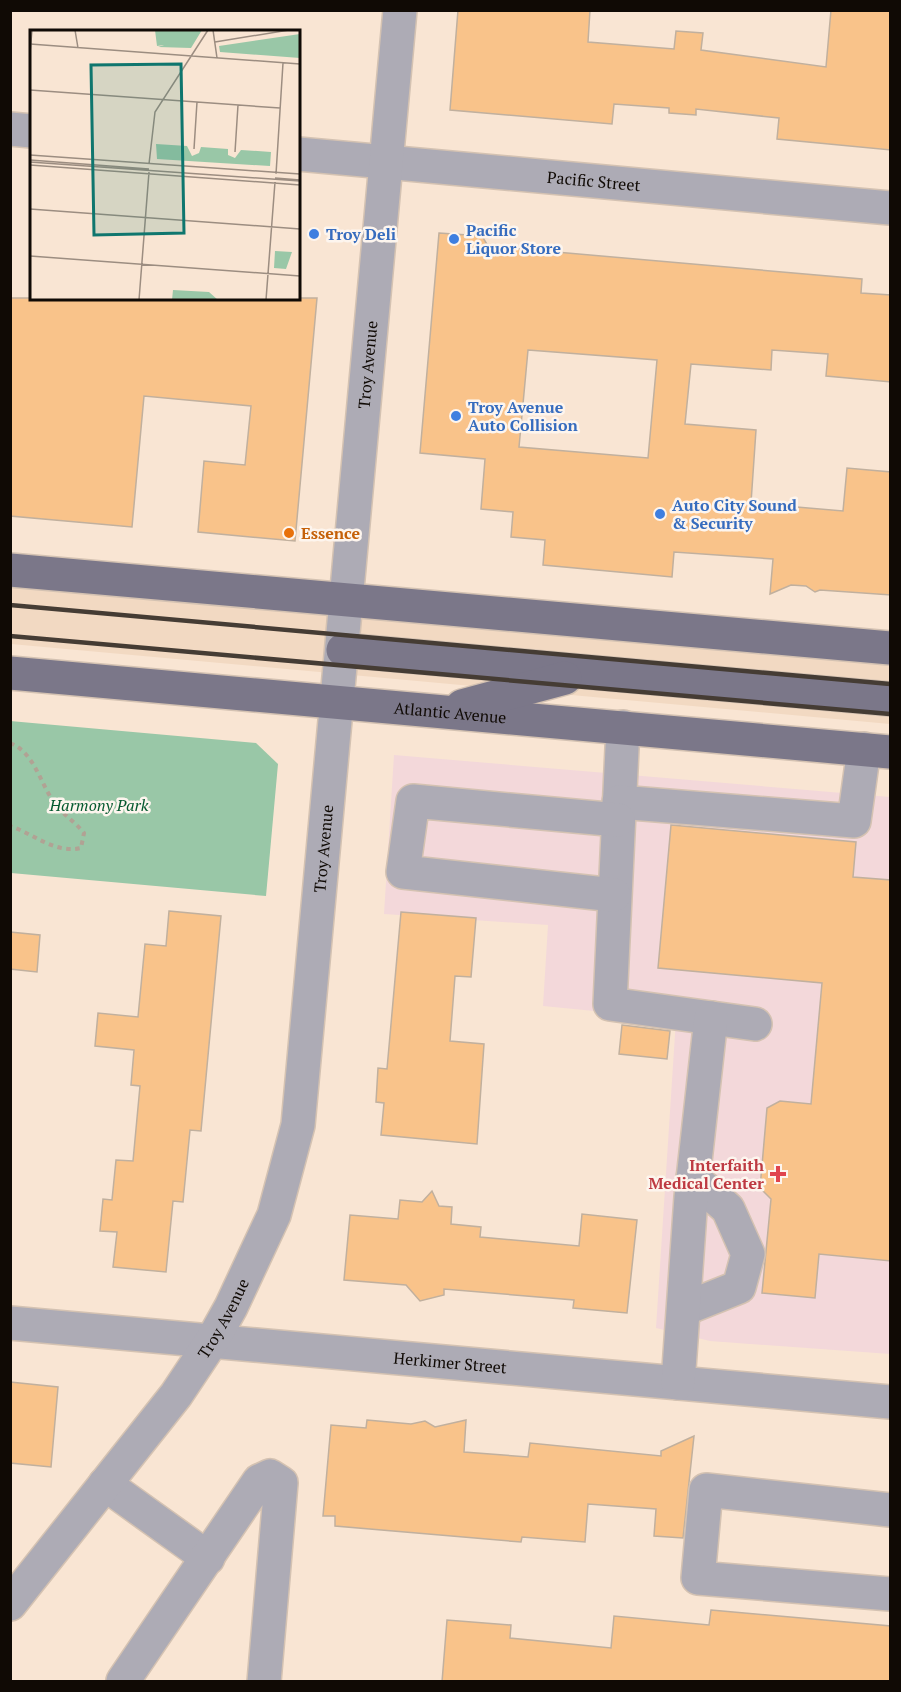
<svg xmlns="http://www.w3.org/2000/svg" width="901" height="1692" viewBox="0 0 901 1692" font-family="'PT Serif',serif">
<rect width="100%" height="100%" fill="#f9e5d3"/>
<!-- built -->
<polygon fill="#f2d9c2" points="10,581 890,663 890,724 11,644"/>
<!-- medical -->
<polygon fill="#f3d8da" points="394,755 890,797 890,1354 710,1341 656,1328 676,1019 543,1006 548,925 384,914"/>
<!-- green -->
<polygon fill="#99c7a7" points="10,721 256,743 278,764 266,896 11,873"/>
<!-- building -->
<g fill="#f9c38a" stroke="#c1b09e" stroke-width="1.5" fill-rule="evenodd">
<polygon points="458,10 590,10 588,42 674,49 676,31 703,33 701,50 826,67 831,10 891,10 891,150 777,139 779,118 696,109 696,115 669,113 669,108 614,104 612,124 450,110"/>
<path d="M439,233L482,236L488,246L862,279L861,293L891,295V382L826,376L828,354L772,350L771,370L691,364L685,424L756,430L751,503L843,511L847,468L891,472V595L820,590L815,592L806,586L791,585L770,594L773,559L674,552L672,577L543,565L545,540L511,537L513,512L481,509L485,459L420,453ZM528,350L657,360L648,458L519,447Z"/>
<polygon points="10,298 317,298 295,541 198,532 204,461 245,465 251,406 144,396 132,527 10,516"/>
<polygon points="671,825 856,842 853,877 891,880 891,1261 819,1254 815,1298 762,1293 771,1199 760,1188 767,1108 780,1101 811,1104 822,983 658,968"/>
<polygon points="169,911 221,916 201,1131 190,1130 183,1202 173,1201 166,1272 113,1267 117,1232 100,1231 103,1199 112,1200 116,1160 133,1161 140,1086 131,1085 134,1050 95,1046 98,1013 138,1017 145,944 166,946"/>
<polygon points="401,912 476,918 471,977 455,976 450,1041 484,1044 477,1144 381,1135 384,1103 376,1102 378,1068 387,1069"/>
<polygon points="10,932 40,935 37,972 10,969"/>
<polygon points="622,1025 670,1031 667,1059 619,1054"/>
<polygon points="432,1191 439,1206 452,1207 451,1224 481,1227 480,1237 579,1246 582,1214 637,1220 627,1313 573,1308 574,1300 444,1289 444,1295 420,1301 406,1285 344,1280 350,1215 398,1219 400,1200 422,1202"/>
<polygon points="10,1382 58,1387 51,1467 10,1463"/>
<polygon points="367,1420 411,1424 425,1421 435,1427 466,1420 464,1452 528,1457 530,1443 661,1456 661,1451 694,1436 683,1538 654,1536 656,1509 588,1504 585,1542 522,1537 521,1542 335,1526 335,1516 323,1516 331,1425 366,1428"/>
<polygon points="711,1610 891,1626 891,1682 442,1682 447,1620 511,1625 510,1638 611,1648 614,1616 709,1625"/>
</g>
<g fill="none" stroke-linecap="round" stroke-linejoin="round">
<!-- minor casing -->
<g stroke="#d4c2b2" stroke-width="36">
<g id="minor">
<polyline points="10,129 32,131"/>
<path id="s1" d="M298,154L890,208"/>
<polyline points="623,727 610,1004 755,1024"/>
<polyline points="619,802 854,821 864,749"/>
<polyline points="614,895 403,872 413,801 618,820"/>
<polyline points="684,1309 739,1287 748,1254 728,1209 693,1178"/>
<path id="s2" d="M10,1323L890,1402"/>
<polyline points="678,1383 691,1197 711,1018"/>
<polyline points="105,1484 208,1558"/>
<polyline points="890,1510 706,1490 698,1578 890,1594"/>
<path id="s3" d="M10,1604L176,1395L212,1341L231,1307L274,1215L298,1125L400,10"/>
<polyline points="123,1681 259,1481 270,1476 281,1483 264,1682"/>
</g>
</g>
<!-- major casing -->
<g stroke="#d4c2b2" stroke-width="36">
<g id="major">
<polyline points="10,570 890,648"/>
<polyline points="343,650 890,699"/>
<path id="s4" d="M10,673L890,752"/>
<polyline points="462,706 565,678"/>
</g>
</g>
<!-- path -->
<path stroke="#b1a294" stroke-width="4" stroke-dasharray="4.5 4.5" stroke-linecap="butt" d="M10,743C36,753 40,786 57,806C65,816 76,823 84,833L81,848C55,854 34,834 10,826"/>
<!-- minor -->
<use href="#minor" stroke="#adabb5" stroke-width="33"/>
<!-- major -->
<use href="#major" stroke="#7b7789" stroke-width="33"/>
<!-- rail -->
<g stroke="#453c34" stroke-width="4.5">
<polyline points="10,605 890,684"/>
<polyline points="10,636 890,714"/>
</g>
</g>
<!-- markers -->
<g fill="#3f7fe0" stroke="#fdf5ee" stroke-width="2">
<circle cx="314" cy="234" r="6"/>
<circle cx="454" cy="239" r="6"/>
<circle cx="456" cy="416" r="6"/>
<circle cx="660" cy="514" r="6"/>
</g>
<circle fill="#e8710a" stroke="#fdf5ee" stroke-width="2" cx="289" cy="533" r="6"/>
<path fill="#e0444e" stroke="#fdf5ee" stroke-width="2" d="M775 1165h6v6h6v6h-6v6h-6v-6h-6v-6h6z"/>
<g text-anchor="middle" stroke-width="5" stroke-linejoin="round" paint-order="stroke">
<!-- street labels -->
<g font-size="16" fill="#100a05" stroke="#fdf5ee">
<text dy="6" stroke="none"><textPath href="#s1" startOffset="297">Pacific Street</textPath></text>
<text dy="6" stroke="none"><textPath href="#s3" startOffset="1329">Troy Avenue</textPath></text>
<text dy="6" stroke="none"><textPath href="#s4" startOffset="442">Atlantic Avenue</textPath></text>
<text dy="6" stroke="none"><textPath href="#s3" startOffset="843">Troy Avenue</textPath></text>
<text dy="6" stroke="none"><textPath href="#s3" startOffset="357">Troy Avenue</textPath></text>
<text dy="6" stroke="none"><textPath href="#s2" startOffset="442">Herkimer Street</textPath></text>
</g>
<!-- shop labels -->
<g font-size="16" font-weight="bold" fill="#366cbe" stroke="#fdf5ee" text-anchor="start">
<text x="466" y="236">Pacific<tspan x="466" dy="18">Liquor Store</tspan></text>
<text x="326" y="240">Troy Deli</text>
<text x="468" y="413">Troy Avenue<tspan x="468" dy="18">Auto Collision</tspan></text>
<text x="672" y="511">Auto City Sound<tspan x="672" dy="18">&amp; Security</tspan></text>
</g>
<!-- food labels -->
<g font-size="16" font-weight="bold" fill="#c56008" stroke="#fdf5ee" text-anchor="start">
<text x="301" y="539">Essence</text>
</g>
<!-- park labels -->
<g font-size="16" font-style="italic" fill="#05592f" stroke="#fdf5ee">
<text x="99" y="811">Harmony Park</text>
</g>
<!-- health labels -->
<g font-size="16" font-weight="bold" fill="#be3a42" stroke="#fdf5ee" text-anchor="end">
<text x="764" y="1171">Interfaith<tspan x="764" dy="18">Medical Center</tspan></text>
</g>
</g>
<!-- overview -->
<g transform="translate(30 30)">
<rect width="270" height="270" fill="#f9e5d3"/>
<path d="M125,0H172L161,18L128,17L134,15L127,16ZM270,4V28L190,22L189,16ZM126,114L157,116L162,126L169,123L171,117L198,119V125L205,128L211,120L241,122L240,136L127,129ZM245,221L262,222L256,239L244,238ZM143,260L179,262L188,270H142Z" fill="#99c7a7"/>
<path fill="none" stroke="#9c8d81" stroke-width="1.5" d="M45,0L48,18M183,0L187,28M185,12L259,0M0,14L270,34M0,23L2,0M0,60L250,78M164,119L167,72M205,122L208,75M0,125L270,144M0,130L119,139M0,132L270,151M119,134L125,82L178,0M0,135L270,155M246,144L253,33M245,148L270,150M0,179L270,199M0,226L270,246M109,270L119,142M236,270L245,152"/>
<path fill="#0f766e" fill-opacity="0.15" stroke="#0f766e" stroke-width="3" d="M151,34L154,203L64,205L61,35Z"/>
<rect width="270" height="270" fill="none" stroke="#100a05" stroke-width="3"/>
</g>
<!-- border -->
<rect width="901" height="1692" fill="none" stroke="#100a05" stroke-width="24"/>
</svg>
